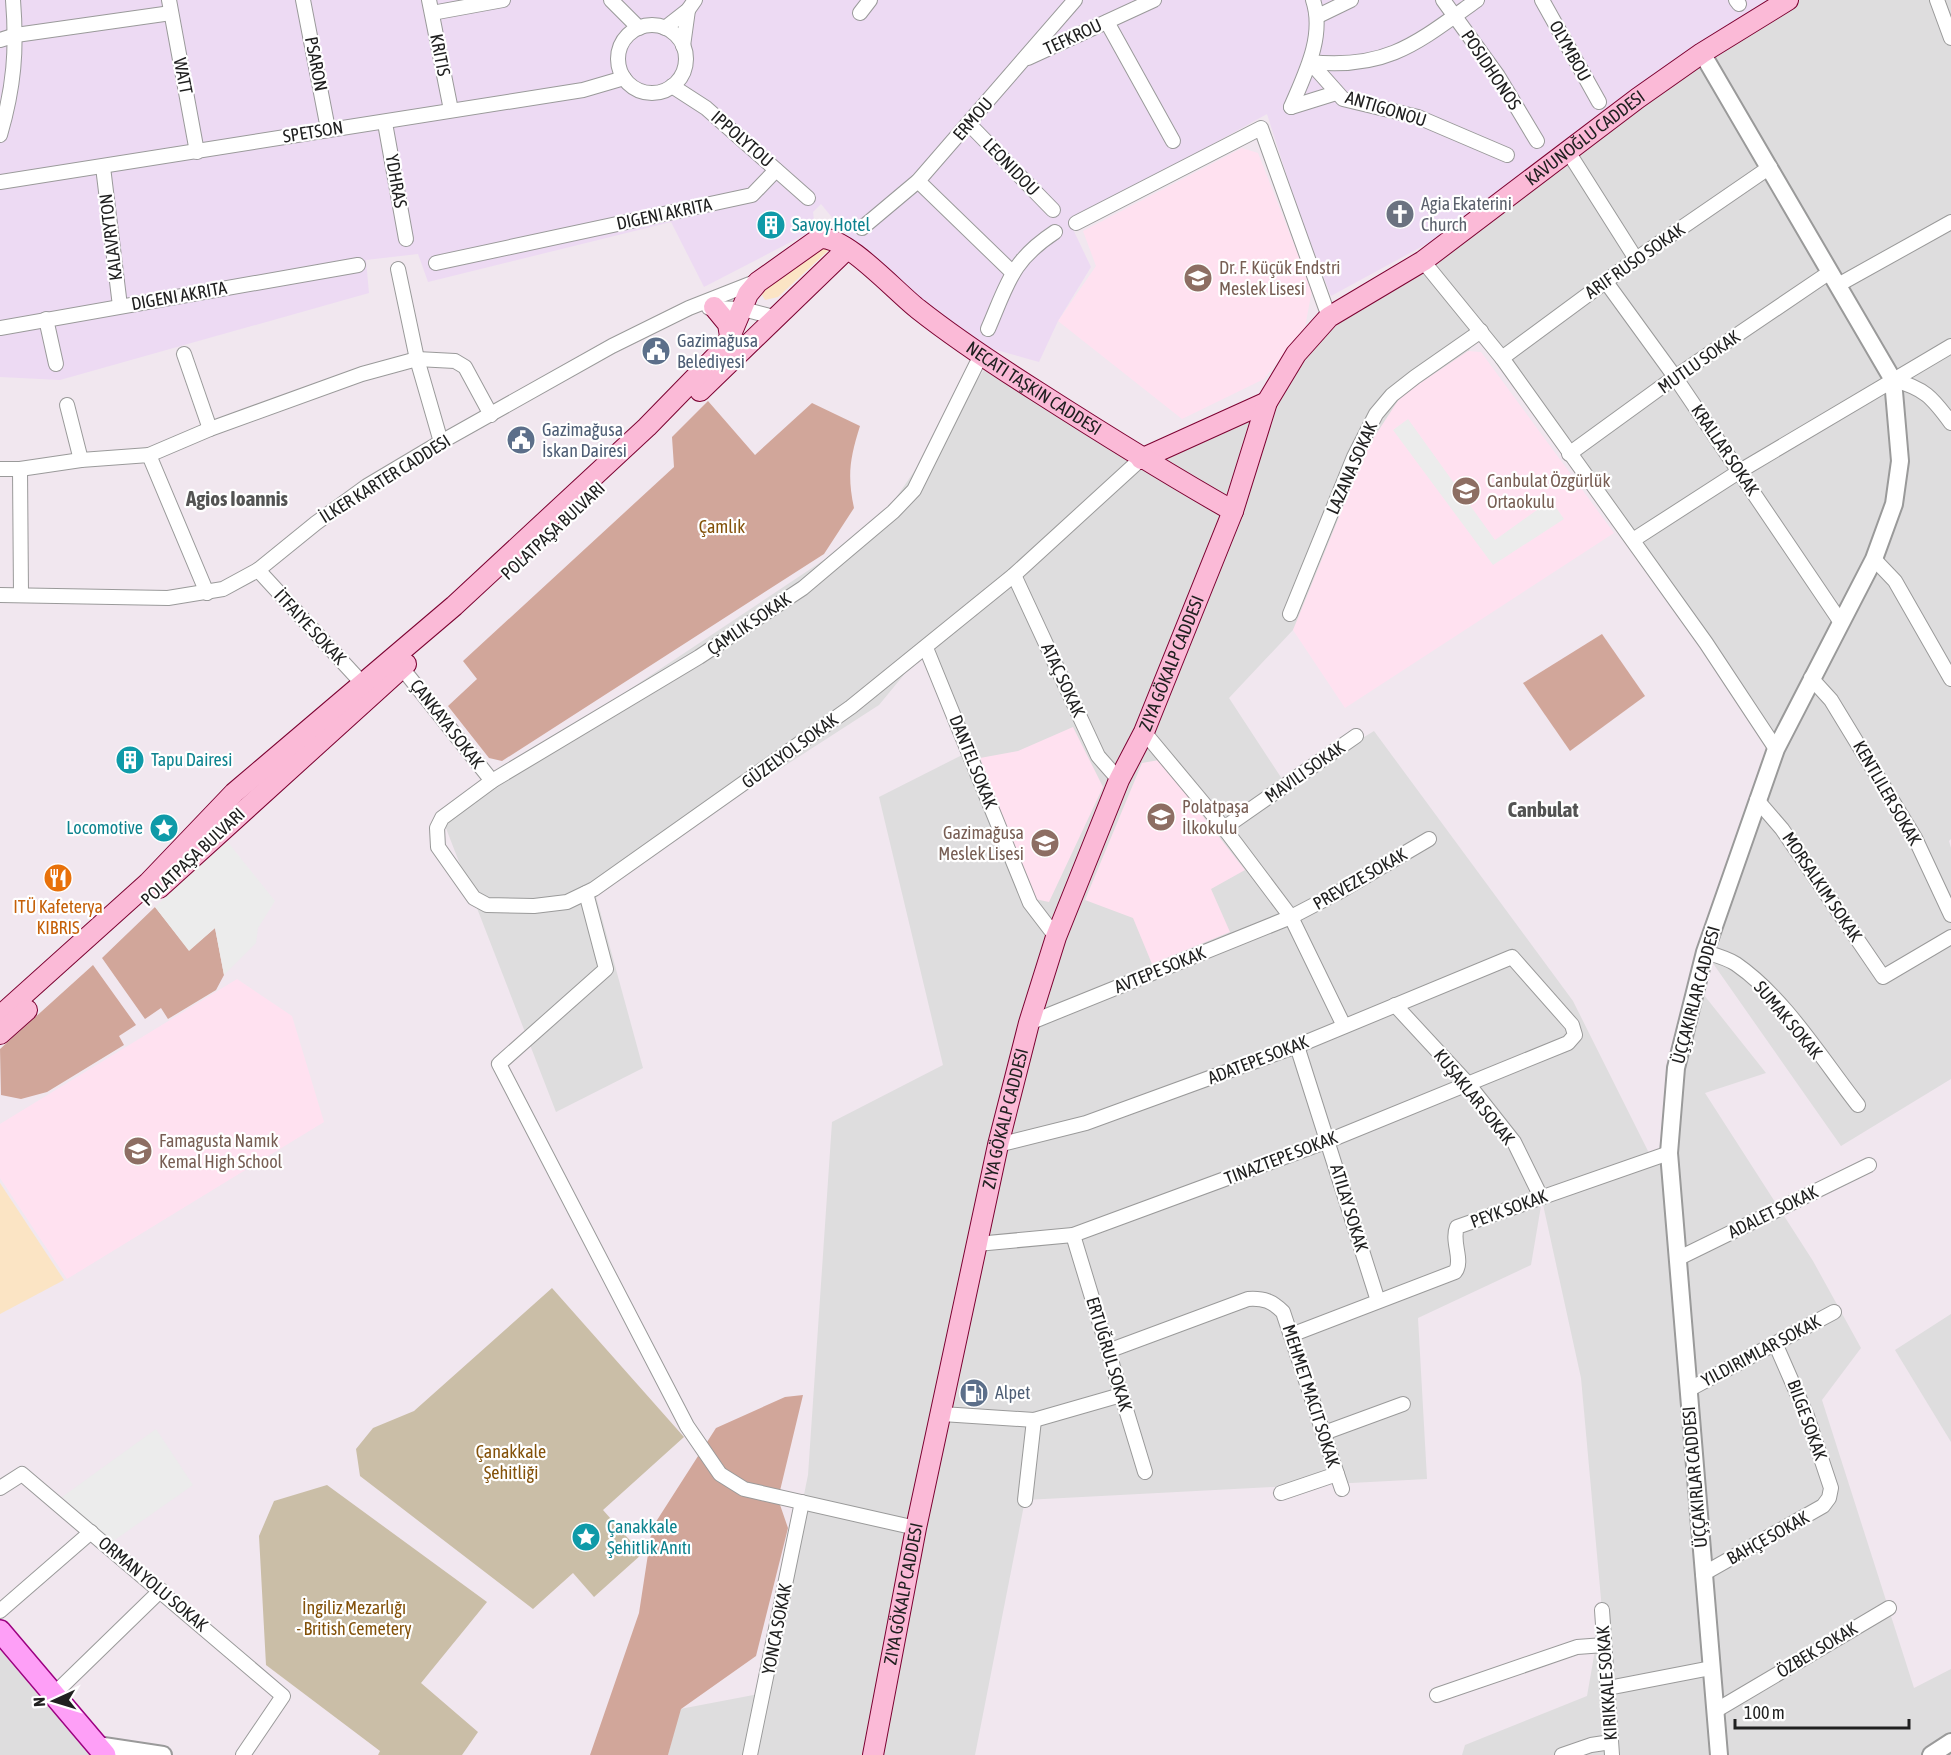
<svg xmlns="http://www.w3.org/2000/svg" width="1951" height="1755" viewBox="0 0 1951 1755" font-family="'Asap Condensed',sans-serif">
<rect width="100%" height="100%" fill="#f1e7ef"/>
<!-- residential -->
<g fill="#deddde">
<polygon points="1798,0 1951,0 1951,839 1949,841 1951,848 1951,1079 1841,1146 1705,952 1776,749 1480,333 1293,630 1229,698 1286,785 1374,731 1573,1001 1652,1159 1669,1153 1696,985 1766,1073 1705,1093 1813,1261 1861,1348 1822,1400 1914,1688 1951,1669 1951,1755 1462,1755 1465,1745 1587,1696 1602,1610 1581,1378 1542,1200 1531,1265 1418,1318 1427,1479 1025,1500 975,1755 668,1755 680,1709 764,1693 808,1475 832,1122 943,1065 879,797 968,752 926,648 879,705 594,889 643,1068 556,1112 442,818 492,781 878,524 990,361 1144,460 1270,397 1329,317 1702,53"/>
<polygon points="1951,1314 1951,1442 1895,1350"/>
<polygon points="0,1632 102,1755 0,1755"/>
</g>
<!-- education -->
<g fill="#ffe1f0">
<polygon points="1242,148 1258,153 1312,290 1305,327 1264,379 1182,419 1058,321 1096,266 1083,231"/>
<polygon points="1468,351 1481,352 1614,533 1345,708 1293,630 1367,448 1401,396"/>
<polygon points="1073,727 1103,787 1049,902 1035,899 980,758 1018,751"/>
<polygon points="1159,760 1245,870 1211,889 1230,932 1152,964 1133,918 1085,900 1142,763"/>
<polygon points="237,979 292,1016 324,1122 67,1279 0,1178 0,1124"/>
</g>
<!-- military -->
<polygon fill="#eddaf3" points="0,0 1775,0 1665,67 1559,144 1432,241 1331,296 1298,211 1267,114 1070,223 1091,267 1058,321 1039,362 982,346 862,254 821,204 813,212 815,228 812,231 704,287 671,222 428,282 418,254 366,260 369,293 60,380 0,377"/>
<!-- forest -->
<g fill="#d1a69a">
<path d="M708,401L755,455L812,403L860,426C850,458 847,475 854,508L824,554L502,761L489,758L448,706L477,679L463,661L674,467L672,437Z"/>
<polygon points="1602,634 1645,696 1570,751 1523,683"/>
<polygon points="155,907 189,950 215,928 224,975 216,990 168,1019 161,1008 145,1019 102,958"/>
<polygon points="93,965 136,1025 119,1036 124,1045 47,1092 21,1099 1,1095 0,1049"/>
<polygon points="803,1395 778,1499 788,1528 756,1656 681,1709 668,1755 590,1755 639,1613 652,1528 716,1428 785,1397"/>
</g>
<!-- cemetery -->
<g fill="#cabea7">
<polygon points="552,1288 684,1437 603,1510 642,1554 594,1597 573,1573 533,1609 360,1476 356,1449 373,1428 414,1411"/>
<polygon points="327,1485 487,1602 421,1683 478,1732 462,1755 378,1755 380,1751 266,1665 259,1536 274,1501"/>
</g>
<!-- park -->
<g fill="#fbe4c4">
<polygon points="818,246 832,247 778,297 765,300 759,290"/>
<polygon points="0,1183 64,1280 0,1314"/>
</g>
<!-- parking -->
<g fill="#ececec">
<polygon points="1408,419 1495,540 1551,500 1564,519 1493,565 1393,430"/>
<polygon points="226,840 275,901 258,928 256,943 224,975 215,928 189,951 155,907"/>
<polygon points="156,1429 193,1485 112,1542 62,1497"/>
</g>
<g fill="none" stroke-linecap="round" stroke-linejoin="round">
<!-- minor casing -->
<g stroke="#9a9a9a" stroke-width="16">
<g id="minor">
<polyline points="169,0 197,152"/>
<polyline points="303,0 328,129"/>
<polyline points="429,0 451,110"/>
<polyline points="611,0 639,28"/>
<polyline points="1443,0 1498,76 1537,141"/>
<polyline points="1542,0 1599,102"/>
<polyline points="1736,0 1739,4"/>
<polyline points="1937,0 1951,38"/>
<polyline points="432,13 503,0"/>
<polyline points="860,13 870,0"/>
<polyline points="1318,16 1351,0"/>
<polyline points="1107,22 1173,141"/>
<circle cx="652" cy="59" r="34"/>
<polyline points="665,28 688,10 695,0"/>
<polyline points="0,40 16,35 171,13"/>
<polyline points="683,46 688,10"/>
<polyline points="1028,58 1154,0"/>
<polyline points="1310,62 1343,99 1418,117 1507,155"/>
<path d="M1310,62C1387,70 1417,43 1477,0"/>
<polyline points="672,86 706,108 808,198"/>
<path d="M1291,107C1305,74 1325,36 1313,0"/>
<polyline points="1291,107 1336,93"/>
<polyline points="385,123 406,239"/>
<polyline points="969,124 1053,210"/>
<path d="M0,135C14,87 17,50 13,0"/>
<polyline points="1567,150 1636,259"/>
<polyline points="103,167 120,306"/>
<polyline points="918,181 1013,273"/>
<polyline points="0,182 583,90 624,78"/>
<polyline points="1076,223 1261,128 1329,317"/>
<polyline points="862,228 918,181 1075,0"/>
<polyline points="1423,261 1502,358 1706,643 1776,749"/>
<polyline points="436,263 752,195 776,170"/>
<polyline points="398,269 417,359 441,442"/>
<polyline points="1606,282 1675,377 1840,621"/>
<polyline points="1838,285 1951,222"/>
<polyline points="709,308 743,309 774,317"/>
<polyline points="46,319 56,364"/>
<polyline points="0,328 358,265"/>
<path d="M988,329C1008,283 1011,261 1055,232"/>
<polyline points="184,354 210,429"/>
<polyline points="981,355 914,490 893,512 803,588 699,657 492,781 442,818 437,828 438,847 474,898 487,905 534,906 567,902 594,889 851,707 1014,575 1141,459"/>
<polyline points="1502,358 1636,259 1770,167"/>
<path d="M1893,380C1924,388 1932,397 1951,423"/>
<polyline points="67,405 81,460"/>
<polyline points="1569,454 1675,377 1830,272"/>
<polyline points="149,455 210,429 362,374 417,359 455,361 465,367 491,415"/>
<polyline points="0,469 20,469 81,460 149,455 207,593"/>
<polyline points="20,469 21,595"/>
<polyline points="1633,540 1740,471 1951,346"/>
<polyline points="1874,559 1895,581 1951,679"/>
<polyline points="258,570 362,683"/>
<polyline points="1014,575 1098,756 1119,780"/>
<polyline points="0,595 168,598 223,589 258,570 316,523 367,486 441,442 612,346 689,308 755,282"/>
<polyline points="1290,614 1354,457 1376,414 1392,395 1415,377 1481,331"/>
<polyline points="926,648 1030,903 1056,937"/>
<polyline points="402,668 492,781"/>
<polyline points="1811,678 1831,700 1915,838 1951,915"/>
<polyline points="1144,732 1224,828 1291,917 1344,1026"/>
<polyline points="1757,800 1782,829 1883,977 1951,937"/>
<polyline points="1224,828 1356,736"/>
<polyline points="586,893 606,969 499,1064 687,1426 720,1474 744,1489 916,1528"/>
<path d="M1705,952C1715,955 1727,958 1736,964C1784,997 1822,1059 1858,1105"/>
<polyline points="1395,1005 1469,1085 1514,1142 1541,1197"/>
<polyline points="1029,1023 1291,917 1337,893 1429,839"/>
<polyline points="1297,1046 1378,1301"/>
<polyline points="1073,1235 1145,1472"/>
<polyline points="977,1244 1073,1235 1328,1141 1568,1043 1575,1035 1572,1025 1512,957 1297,1046 1086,1123 998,1145"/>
<polyline points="1677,1259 1869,1165"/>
<path d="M1291,1335L1455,1272C1464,1261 1451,1242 1457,1227L1669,1153"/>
<path d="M1108,1351L1248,1299C1264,1298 1272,1301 1283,1312L1342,1489"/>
<polyline points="1688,1390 1834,1312"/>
<polyline points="942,1414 1034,1420 1121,1395"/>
<polyline points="1324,1433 1403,1404"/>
<polyline points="0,1488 22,1474 283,1696 243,1755"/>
<polyline points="1281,1493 1337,1474"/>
<polyline points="1025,1500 1034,1420"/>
<polyline points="1703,1574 1823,1506 1829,1498 1831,1488 1807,1416 1775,1343"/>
<polyline points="1602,1610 1612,1755"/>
<polyline points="0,1611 91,1532"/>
<polyline points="1608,1688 1711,1668"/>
<polyline points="54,1694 161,1590"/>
<polyline points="1437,1695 1577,1647 1604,1645"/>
<polyline points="1715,1711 1889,1608"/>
<polyline points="750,1755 802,1502"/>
<polyline points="1562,1755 1591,1745 1611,1742"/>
</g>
</g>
<!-- tertiary casing -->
<g stroke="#9a9a9a" stroke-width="20">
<g id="tertiary">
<polyline points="1702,53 1893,380 1900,461 1894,504 1874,559 1776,749 1705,952 1676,1068 1669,1153 1719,1755"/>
<polyline points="97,1745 163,1755"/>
<polyline points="1931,1755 1951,1742"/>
</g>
</g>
<!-- secondary casing -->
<g stroke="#7c0231" stroke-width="22">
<g id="secondary">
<polyline points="714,307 728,324 730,336"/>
<polyline points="700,391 847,249"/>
<polyline points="1141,459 1267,402"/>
<polyline points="159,888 406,664"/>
<path id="s1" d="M0,1016L148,883L234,793L454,606L647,427L726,346L748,294L758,282L820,238C846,236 896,292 918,309C956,339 997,366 1038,392C1102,433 1166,473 1233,511"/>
<polyline points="0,1034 27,1010"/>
<path id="s2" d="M873,1755L916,1528L998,1145L1029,1023L1056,937L1119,780L1144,732L1233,511L1267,402L1296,354L1329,317L1423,261L1638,98L1702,53L1788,0"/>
</g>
</g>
<!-- primary casing -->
<g stroke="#9c0081" stroke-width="24">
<polyline id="primary" points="0,1631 105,1755"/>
</g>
<!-- minor -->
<use href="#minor" stroke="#fff" stroke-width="14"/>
<!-- tertiary -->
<use href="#tertiary" stroke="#fff" stroke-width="16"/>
<!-- secondary -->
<use href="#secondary" stroke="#fbbad7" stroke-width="20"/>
<!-- primary -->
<use href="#primary" stroke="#fe9ff7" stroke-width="21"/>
</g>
<!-- icons -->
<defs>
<g id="church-disc" transform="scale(1.5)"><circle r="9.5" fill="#6b7280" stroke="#fff"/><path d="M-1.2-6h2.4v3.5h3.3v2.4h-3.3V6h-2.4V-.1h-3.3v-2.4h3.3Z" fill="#fff"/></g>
<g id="building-disc" transform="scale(1.5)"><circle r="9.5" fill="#0f9aa8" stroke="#fff"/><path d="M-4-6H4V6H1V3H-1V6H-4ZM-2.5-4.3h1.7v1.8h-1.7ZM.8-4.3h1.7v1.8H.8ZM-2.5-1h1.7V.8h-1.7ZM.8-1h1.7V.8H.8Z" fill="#fff"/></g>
<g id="school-disc" transform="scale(1.5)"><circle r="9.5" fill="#8d6e63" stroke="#fff"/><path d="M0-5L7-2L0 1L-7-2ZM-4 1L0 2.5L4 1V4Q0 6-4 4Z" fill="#fff"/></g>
<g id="civic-disc" transform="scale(1.5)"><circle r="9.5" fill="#5c6f8a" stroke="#fff"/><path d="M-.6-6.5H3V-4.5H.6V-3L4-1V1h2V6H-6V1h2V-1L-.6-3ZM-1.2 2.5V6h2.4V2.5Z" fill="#fff"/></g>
<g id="sight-disc" transform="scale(1.5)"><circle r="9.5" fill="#0f9aa8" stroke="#fff"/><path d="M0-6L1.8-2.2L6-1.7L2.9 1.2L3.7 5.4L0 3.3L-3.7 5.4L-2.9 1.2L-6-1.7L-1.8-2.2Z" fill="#fff"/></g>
<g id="restaurant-disc" transform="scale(1.5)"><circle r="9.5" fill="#e8710a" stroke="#fff"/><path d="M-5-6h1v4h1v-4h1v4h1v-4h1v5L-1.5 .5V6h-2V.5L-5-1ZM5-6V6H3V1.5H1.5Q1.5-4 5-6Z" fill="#fff"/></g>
<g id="fuel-disc" transform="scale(1.5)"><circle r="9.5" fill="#5c6f8a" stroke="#fff"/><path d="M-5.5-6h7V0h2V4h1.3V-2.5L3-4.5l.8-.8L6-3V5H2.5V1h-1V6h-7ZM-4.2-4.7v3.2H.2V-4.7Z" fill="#fff"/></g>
</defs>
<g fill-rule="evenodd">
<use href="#church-disc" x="1400" y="214"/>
<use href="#building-disc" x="771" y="225"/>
<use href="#school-disc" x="1198" y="278"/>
<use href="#civic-disc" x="656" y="351"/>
<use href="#civic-disc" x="521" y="440"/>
<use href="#school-disc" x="1466" y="491"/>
<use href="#building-disc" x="130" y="760"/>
<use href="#school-disc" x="1161" y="817"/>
<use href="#sight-disc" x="164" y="828"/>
<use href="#school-disc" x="1045" y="843"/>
<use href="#restaurant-disc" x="58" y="878"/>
<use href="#school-disc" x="138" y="1151"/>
<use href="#fuel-disc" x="974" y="1393"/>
<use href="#sight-disc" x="586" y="1537"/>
</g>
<g text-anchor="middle" stroke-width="4.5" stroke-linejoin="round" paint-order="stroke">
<!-- street labels -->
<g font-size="18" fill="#202020" stroke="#fff">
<text transform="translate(1073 37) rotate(-25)" y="6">TEFKROU</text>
<text transform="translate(1570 51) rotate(61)" y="6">OLYMBOU</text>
<text transform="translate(440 55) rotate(79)" y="6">KRITIS</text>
<text transform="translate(316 64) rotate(79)" y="6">PSARON</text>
<text transform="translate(1491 70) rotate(56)" y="6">POSIDHONOS</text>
<text transform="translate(183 76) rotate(79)" y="6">WATT</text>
<text transform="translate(1386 109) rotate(17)" y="6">ANTIGONOU</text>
<text transform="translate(973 119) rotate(-49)" y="6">ERMOU</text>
<text transform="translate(313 132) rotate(-9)" y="6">SPETSON</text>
<text dy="6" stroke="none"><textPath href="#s2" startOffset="1833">KAVUNOĞLU CADDESI</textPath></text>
<text transform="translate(742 139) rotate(41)" y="6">IPPOLYTOU</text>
<text transform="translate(1011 167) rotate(46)" y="6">LEONIDOU</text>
<text transform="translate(396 181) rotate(80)" y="6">YDHRAS</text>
<text transform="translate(664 214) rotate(-12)" y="6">DIGENI AKRITA</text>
<text transform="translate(111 237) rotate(-97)" y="6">KALAVRYTON</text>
<text transform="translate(1635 261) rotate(-35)" y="6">ARIF RUSO SOKAK</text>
<text transform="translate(179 296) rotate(-10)" y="6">DIGENI AKRITA</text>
<text transform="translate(1699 362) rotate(-35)" y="6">MUTLU SOKAK</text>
<text dy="6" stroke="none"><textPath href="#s1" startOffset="1400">NECATI TAŞKIN CADDESI</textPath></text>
<text transform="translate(1725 450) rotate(56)" y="6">KRALLAR SOKAK</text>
<text transform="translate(1352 468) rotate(-66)" y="6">LAZANA SOKAK</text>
<text transform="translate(385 479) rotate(-32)" y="6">İLKER KARTER CADDESI</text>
<text transform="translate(553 531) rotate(-43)" y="6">POLATPAŞA BULVARI</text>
<text transform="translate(749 624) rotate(-34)" y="6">ÇAMLIK SOKAK</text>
<text transform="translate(310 627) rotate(47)" y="6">İTFAIYE SOKAK</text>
<text dy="6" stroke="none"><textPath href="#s2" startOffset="1136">ZIYA GÖKALP CADDESI</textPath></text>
<text transform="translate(1063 680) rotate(65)" y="6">ATAÇ SOKAK</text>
<text transform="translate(447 724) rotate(52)" y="6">ÇANKAYA SOKAK</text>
<text transform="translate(790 751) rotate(-36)" y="6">GÜZELYOL SOKAK</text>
<text transform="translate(973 762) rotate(68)" y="6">DANTEL SOKAK</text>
<text transform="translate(1305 772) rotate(-35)" y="6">MAVILI SOKAK</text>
<text transform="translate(1887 793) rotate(60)" y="6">KENTLILER SOKAK</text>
<text transform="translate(193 857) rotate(-43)" y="6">POLATPAŞA BULVARI</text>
<text transform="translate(1360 879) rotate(-30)" y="6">PREVEZE SOKAK</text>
<text transform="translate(1822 887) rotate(56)" y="6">MORSALKIM SOKAK</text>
<text transform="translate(1160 970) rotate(-22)" y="6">AVTEPE SOKAK</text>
<text transform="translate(1696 995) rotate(-75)" y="6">ÜÇÇAKIRLAR CADDESI</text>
<text transform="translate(1788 1020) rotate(50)" y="6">SUMAK SOKAK</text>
<text transform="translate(1258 1060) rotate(-21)" y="6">ADATEPE SOKAK</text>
<text transform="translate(1474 1097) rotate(51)" y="6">KUŞAKLAR SOKAK</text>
<text dy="6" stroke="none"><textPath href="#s2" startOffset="650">ZIYA GÖKALP CADDESI</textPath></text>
<text transform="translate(1281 1158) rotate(-21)" y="6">TINAZTEPE SOKAK</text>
<text transform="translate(1349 1208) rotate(73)" y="6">ATILAY SOKAK</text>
<text transform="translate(1509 1209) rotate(-20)" y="6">PEYK SOKAK</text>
<text transform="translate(1773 1212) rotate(-26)" y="6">ADALET SOKAK</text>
<text transform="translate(1761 1351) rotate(-28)" y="6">YILDIRIMLAR SOKAK</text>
<text transform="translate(1109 1354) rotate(73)" y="6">ERTUĞRUL SOKAK</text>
<text transform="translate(1311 1396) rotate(72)" y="6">MEHMET MACIT SOKAK</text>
<text transform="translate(1807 1420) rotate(70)" y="6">BILGE SOKAK</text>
<text transform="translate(1695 1477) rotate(-95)" y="6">ÜÇÇAKIRLAR CADDESI</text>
<text transform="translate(1768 1538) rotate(-29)" y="6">BAHÇE SOKAK</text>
<text transform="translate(153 1584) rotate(40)" y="6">ORMAN YOLU SOKAK</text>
<text dy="6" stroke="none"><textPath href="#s2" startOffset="164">ZIYA GÖKALP CADDESI</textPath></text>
<text transform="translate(777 1629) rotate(-79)" y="6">YONCA SOKAK</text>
<text transform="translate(1817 1650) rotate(-31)" y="6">ÖZBEK SOKAK</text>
<text transform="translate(1607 1683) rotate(-94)" y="6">KIRIKKALE SOKAK</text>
</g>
<!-- worship labels -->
<g font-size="18" fill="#5b616d" stroke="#fff" text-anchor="start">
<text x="1421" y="210">Agia Ekaterini<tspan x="1421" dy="21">Church</tspan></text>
</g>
<!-- culture labels -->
<g font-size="18" fill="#0d838f" stroke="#fff" text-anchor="start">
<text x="792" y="231">Savoy Hotel</text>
<text x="151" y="766">Tapu Dairesi</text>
<text x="143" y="834" text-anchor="end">Locomotive</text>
<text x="607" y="1533">Çanakkale<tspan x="607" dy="21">Şehitlik Anıtı</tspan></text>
</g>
<!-- education labels -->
<g font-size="18" fill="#785e54" stroke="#fff" text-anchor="start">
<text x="1219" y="274">Dr. F. Küçük Endstri<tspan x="1219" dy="21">Meslek Lisesi</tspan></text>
<text x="1487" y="487">Canbulat Özgürlük<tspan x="1487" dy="21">Ortaokulu</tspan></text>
<text x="1182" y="813">Polatpaşa<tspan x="1182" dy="21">İlkokulu</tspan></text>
<text x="1024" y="839" text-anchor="end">Gazimağusa<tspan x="1024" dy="21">Meslek Lisesi</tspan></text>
<text x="159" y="1147">Famagusta Namık<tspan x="159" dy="21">Kemal High School</tspan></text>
</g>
<!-- service labels -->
<g font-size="18" fill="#4e5e75" stroke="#fff" text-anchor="start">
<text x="677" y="347">Gazimağusa<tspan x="677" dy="21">Belediyesi</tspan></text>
<text x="542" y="436">Gazimağusa<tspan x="542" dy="21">İskan Dairesi</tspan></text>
<text x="995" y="1399">Alpet</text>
</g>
<!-- park labels -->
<g font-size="18" fill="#835109" stroke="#fff">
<text x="722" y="533">Çamlık</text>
<text x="511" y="1458">Çanakkale<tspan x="511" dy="21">Şehitliği</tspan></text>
<text x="354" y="1614">İngiliz Mezarlığı<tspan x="354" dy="21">- British Cemetery</tspan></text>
</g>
<!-- food labels -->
<g font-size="18" fill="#c56008" stroke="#fff">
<text x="58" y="913">ITÜ Kafeterya<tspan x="58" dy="21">KIBRIS</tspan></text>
</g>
<!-- quarter labels -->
<g font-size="21" font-weight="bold" fill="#535353" stroke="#fff">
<text x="237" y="506">Agios Ioannis</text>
<text x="1543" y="817">Canbulat</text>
</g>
</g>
<!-- north arrow -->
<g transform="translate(54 1701) rotate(266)" stroke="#ffffff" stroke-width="4.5" paint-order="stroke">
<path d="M0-4.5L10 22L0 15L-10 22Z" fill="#202020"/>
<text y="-9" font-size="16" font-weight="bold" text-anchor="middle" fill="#202020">N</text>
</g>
<!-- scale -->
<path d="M1735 1719v9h174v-9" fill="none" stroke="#202020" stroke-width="3"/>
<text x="1744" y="1719" font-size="18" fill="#202020" stroke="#ffffff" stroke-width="4.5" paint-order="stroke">100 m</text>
</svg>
